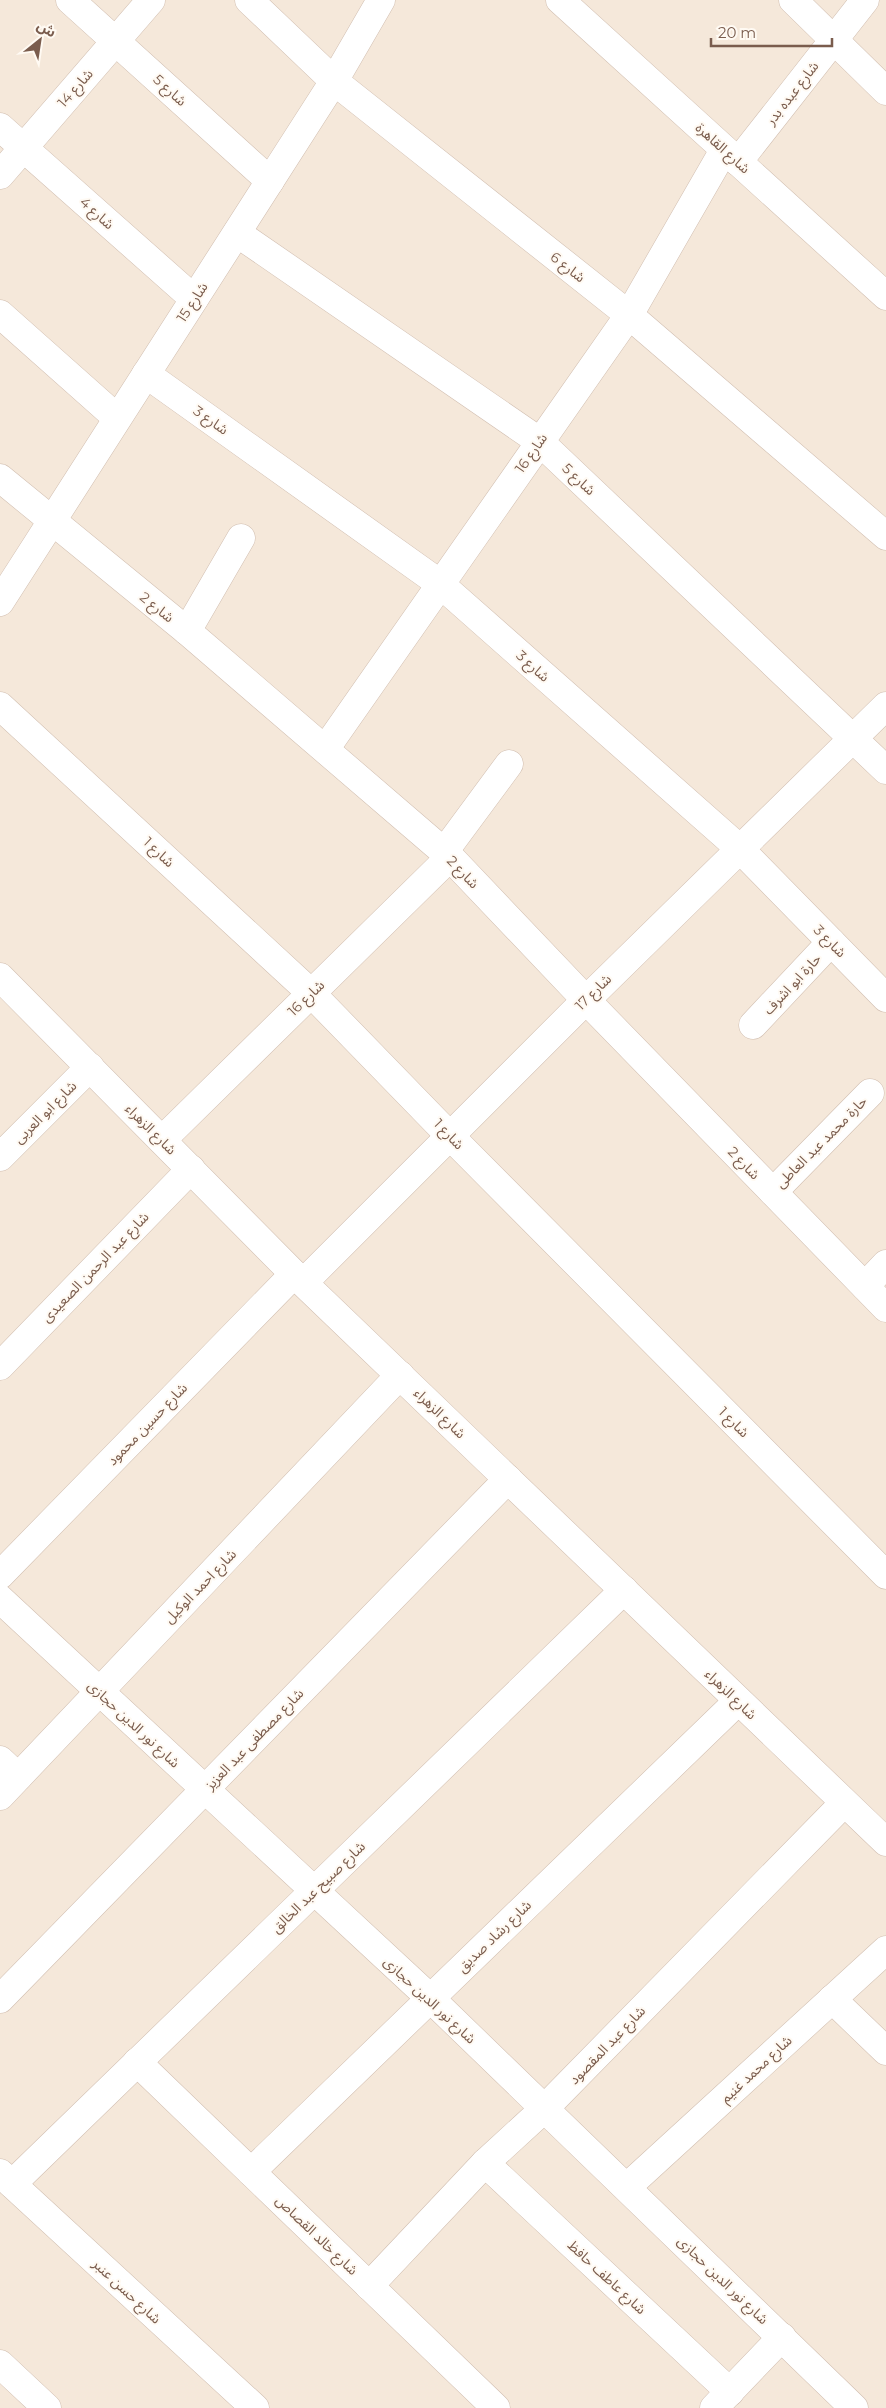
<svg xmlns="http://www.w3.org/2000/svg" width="886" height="2408" viewBox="0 0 886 2408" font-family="Montserrat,'Noto Sans Arabic',sans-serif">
<rect width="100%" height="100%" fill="#fdf6ec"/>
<!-- residential -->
<rect fill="#f5e8da" x="0" y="0" width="886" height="2408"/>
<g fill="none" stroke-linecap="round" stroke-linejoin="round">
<!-- street casing -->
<g stroke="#d1beb0" stroke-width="29">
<g id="street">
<polyline points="70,0 270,181"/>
<polyline points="249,0 334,81 629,315 886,536"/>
<polyline points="560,0 886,296"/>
<polyline points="793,0 886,91"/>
<polyline points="0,127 194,299"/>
<polyline points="738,162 865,0"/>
<polyline points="0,175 151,0"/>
<polyline points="237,233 539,441 886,770"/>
<polyline points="0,314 117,418"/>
<polyline points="146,374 439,583 739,848 886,998"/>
<polyline points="0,478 187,631 450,857 586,1000 886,1308"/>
<polyline points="0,602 334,81 381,0"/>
<polyline points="187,631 241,538"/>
<polyline points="0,706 311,993 450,1136 886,1575"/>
<polyline points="326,748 629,315 724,150"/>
<polyline points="444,852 509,764"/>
<polyline points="0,977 294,1274 886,1842"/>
<polyline points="753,1025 831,942"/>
<polyline points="162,1140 450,857"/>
<polyline points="0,1157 90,1067"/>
<polyline points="773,1192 870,1093"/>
<polyline points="304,1282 586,1000 886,706"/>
<polyline points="865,1286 886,1264"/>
<polyline points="0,1366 191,1169"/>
<polyline points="0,1575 294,1274"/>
<polyline points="0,1599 430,1998 854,2408"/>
<polyline points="0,1760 18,1777"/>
<polyline points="0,1796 400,1375"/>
<polyline points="0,1999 508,1479"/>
<polyline points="832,1999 886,2051"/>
<polyline points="137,2062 496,2408"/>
<polyline points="485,2163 730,2392"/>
<polyline points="251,2172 738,1701"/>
<polyline points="0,2173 255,2408"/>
<polyline points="12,2184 624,1590"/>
<polyline points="627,2187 886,1950"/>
<polyline points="369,2286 485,2163 545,2108 844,1803"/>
<polyline points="0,2364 47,2408"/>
<polyline points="714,2408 782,2337"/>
</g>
</g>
<!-- street -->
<use href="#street" stroke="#fff" stroke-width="28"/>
</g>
<g text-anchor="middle" stroke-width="4" stroke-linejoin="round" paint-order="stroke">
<!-- street labels -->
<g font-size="14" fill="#7a5c4d" stroke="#fffaf3">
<text transform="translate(75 88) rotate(-49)" y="5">شارع 14</text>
<text transform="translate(170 90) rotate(42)" y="5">شارع 5</text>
<text transform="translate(792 93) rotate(-52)" y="5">شارع عبده بدر</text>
<text transform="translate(723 148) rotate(42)" y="5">شارع القاهرة</text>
<text transform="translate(97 213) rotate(42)" y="5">شارع 4</text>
<text transform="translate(568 267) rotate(38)" y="5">شارع 6</text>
<text transform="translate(192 302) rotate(-57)" y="5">شارع 15</text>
<text transform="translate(211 420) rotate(35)" y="5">شارع 3</text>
<text transform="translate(531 453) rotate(-55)" y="5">شارع 16</text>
<text transform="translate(579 479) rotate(43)" y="5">شارع 5</text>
<text transform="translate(157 607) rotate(39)" y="5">شارع 2</text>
<text transform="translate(533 666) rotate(42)" y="5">شارع 3</text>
<text transform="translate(159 852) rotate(43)" y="5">شارع 1</text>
<text transform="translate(463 872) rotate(46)" y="5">شارع 2</text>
<text transform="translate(830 941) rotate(45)" y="5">شارع 3</text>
<text transform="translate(792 984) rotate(-47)" y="5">حارة ابو اشرف</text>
<text transform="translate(593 992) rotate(-45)" y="5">شارع 17</text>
<text transform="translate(306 998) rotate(-44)" y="5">شارع 16</text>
<text transform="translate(45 1112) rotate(-45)" y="5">شارع ابو العربى</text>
<text transform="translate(151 1129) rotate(45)" y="5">شارع الزهراء</text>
<text transform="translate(449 1134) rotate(46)" y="5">شارع 1</text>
<text transform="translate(821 1142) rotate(-45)" y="5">حارة محمد عبد العاطى</text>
<text transform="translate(744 1163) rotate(46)" y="5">شارع 2</text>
<text transform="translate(95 1267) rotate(-46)" y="5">شارع عبد الرحمن الصعيدى</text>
<text transform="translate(440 1413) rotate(44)" y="5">شارع الزهراء</text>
<text transform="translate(734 1422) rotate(45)" y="5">شارع 1</text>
<text transform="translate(147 1424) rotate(-46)" y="5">شارع حسين محمود</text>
<text transform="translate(200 1586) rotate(-46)" y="5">شارع احمد الوكيل</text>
<text transform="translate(731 1694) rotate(44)" y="5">شارع الزهراء</text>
<text transform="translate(134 1724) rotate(43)" y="5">شارع نور الدين حجازى</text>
<text transform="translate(254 1739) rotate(-46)" y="5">شارع مصطفى عبد العزيز</text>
<text transform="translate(318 1887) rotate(-44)" y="5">شارع صبيح عبد الخالق</text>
<text transform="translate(494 1936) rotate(-44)" y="5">شارع رشاد صديق</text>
<text transform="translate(430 2000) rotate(43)" y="5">شارع نور الدين حجازى</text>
<text transform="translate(607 2045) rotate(-46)" y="5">شارع عبد المقصود</text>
<text transform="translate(756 2069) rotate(-43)" y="5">شارع محمد غنيم</text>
<text transform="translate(317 2235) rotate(44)" y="5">شارع خالد القصاص</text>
<text transform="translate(607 2277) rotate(43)" y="5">شارع عاطف حافظ</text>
<text transform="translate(723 2280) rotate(44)" y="5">شارع نور الدين حجازى</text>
<text transform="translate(127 2291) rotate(43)" y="5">شارع حسن عنبر</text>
</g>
</g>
<!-- north arrow -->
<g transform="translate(40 40) rotate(30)" stroke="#fffaf3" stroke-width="4" paint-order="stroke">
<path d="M0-4L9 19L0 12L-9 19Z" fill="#7a5c4d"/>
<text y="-8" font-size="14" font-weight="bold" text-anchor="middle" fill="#7a5c4d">ش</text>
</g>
<!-- scale -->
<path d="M711 38v8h121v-8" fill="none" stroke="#7a5c4d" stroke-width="2.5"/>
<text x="718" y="38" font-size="15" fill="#7a5c4d" stroke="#fffaf3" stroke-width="4" paint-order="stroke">20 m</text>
</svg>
